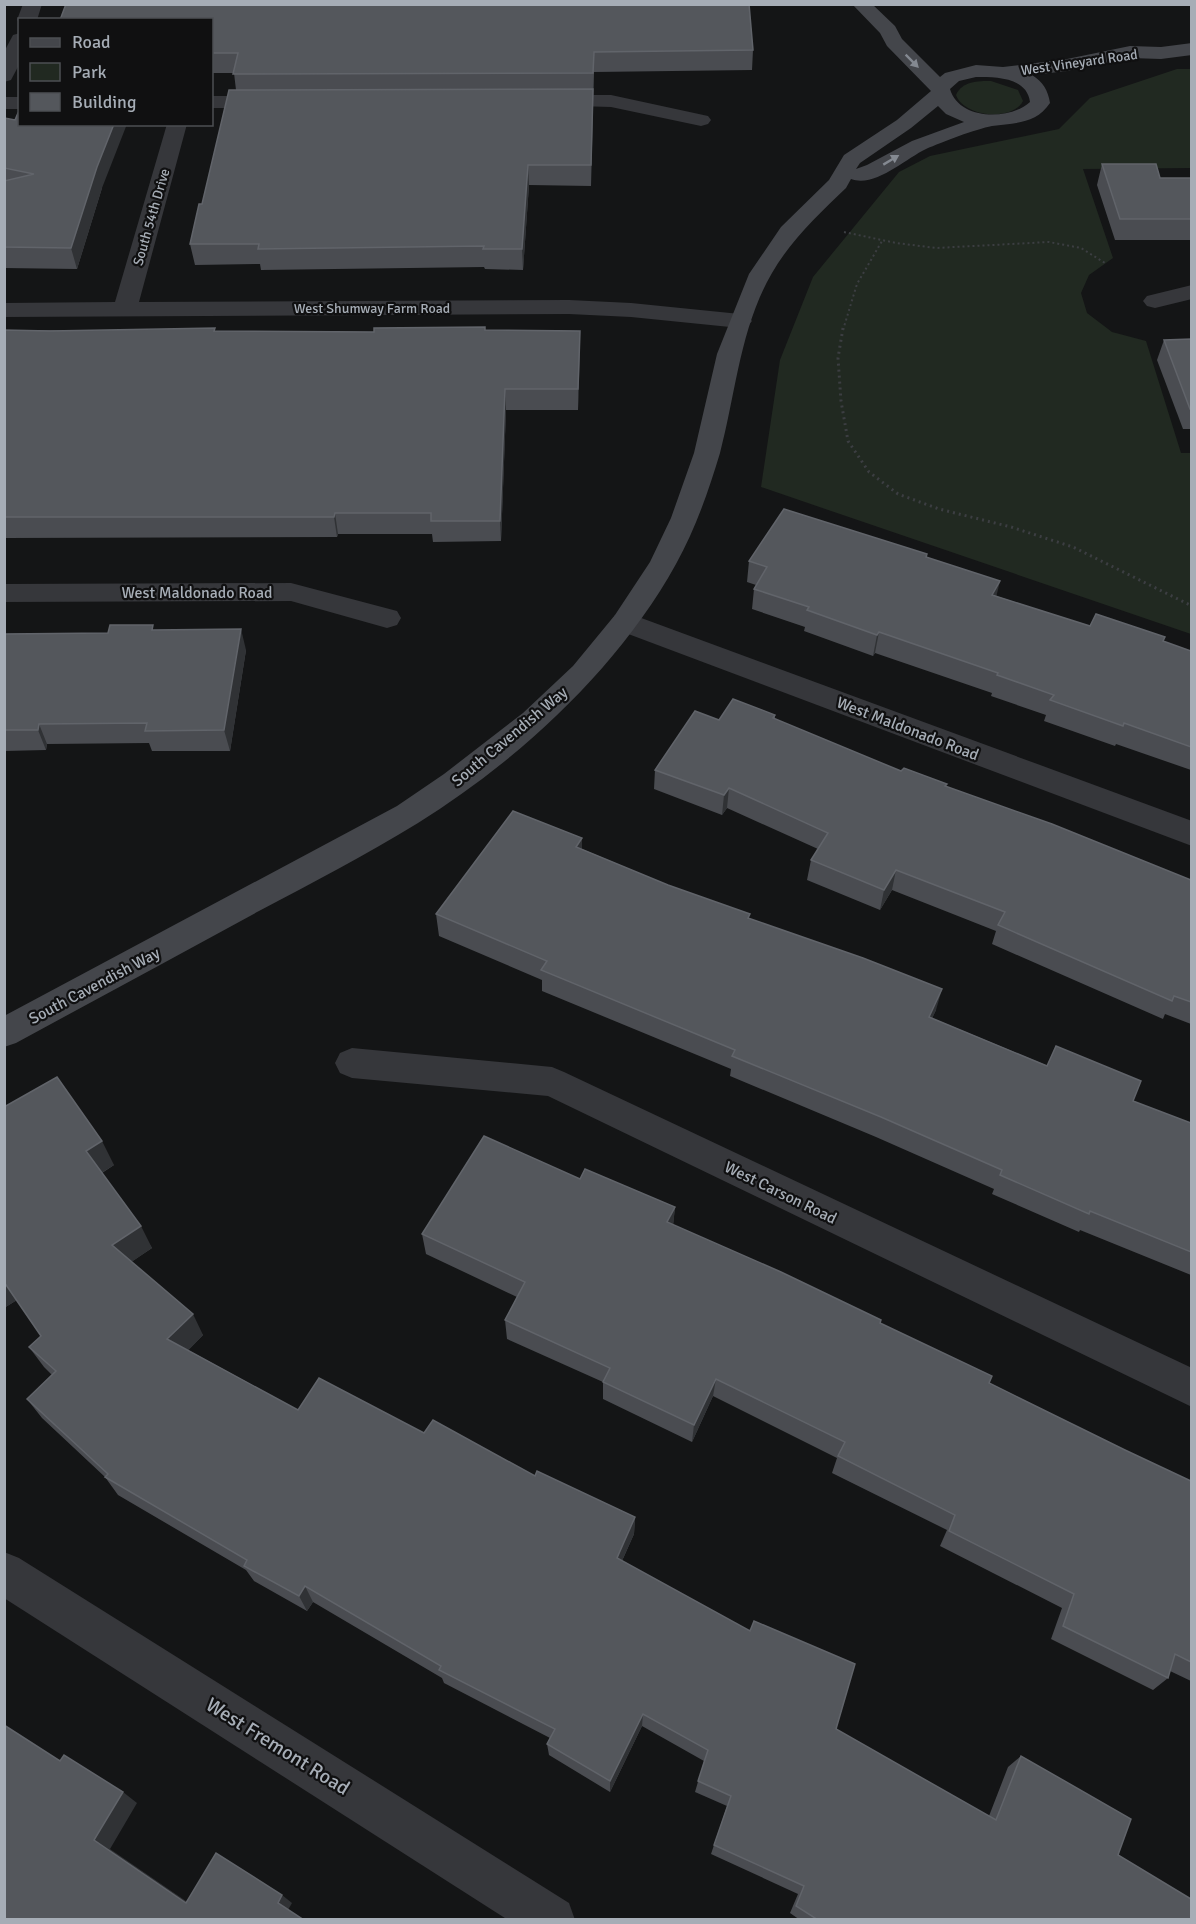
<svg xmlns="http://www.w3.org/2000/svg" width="1196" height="1924" viewBox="0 0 1196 1924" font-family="Signika,sans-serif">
<rect width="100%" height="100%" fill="#141516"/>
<!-- green -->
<g fill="#212921">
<polygon points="1177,69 1191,69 1191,168 1083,169 1113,258 1089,275 1081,293 1087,313 1112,332 1146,341 1181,453 1191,453 1191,634 761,487 780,360 813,277 899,172 930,156 1059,129 1090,98"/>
<path d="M991,81L1018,90L1023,101C1012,122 964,117 956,95C962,81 978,81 991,81Z"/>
</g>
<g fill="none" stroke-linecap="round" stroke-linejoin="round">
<!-- path-far1 -->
<g stroke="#3c3e42" stroke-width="2" stroke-dasharray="2 3" stroke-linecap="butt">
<polyline points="844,232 896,243 936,248 1049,242 1081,248 1105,263"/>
<polyline points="843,330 857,284 882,241"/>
</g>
<!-- path -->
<polyline stroke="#3c3e42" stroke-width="3" stroke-dasharray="2 4" stroke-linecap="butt" points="843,328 838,358 841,401 848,441 869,472 898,494 939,509 1011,527 1073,547 1192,606"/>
<!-- street -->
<g fill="#36373b" fill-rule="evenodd">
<polygon points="23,4 42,4 37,20 20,20 20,23 17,20"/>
<polygon points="20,33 20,63 11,80 4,82 4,52 13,35"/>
<polygon points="549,95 611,95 708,116 711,120 708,124 701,126 611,107 542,105 539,101 542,97"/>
<polygon points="212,96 273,96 280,98 283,102 280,106 273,108 212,108"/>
<rect x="4" y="97" width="16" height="12"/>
<polygon points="167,124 187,124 139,302 569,300 631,303 740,314 748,316 752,321 748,326 740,328 631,317 569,314 4,317 4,303 115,302"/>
<polygon points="1192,285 1192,299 1155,308 1147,306 1143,301 1147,296"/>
<polygon points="291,583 397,611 401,618 397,625 387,628 291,601 4,602 4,584"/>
<polygon points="625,612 1192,821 1192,846 615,629 611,622 615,615"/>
<polygon points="352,1048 552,1067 564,1072 1192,1368 1192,1407 548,1096 352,1078 340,1073 335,1063 340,1053"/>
<polygon points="4,1552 19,1558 569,1903 575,1920 508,1920 4,1598"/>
</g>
<!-- secondary -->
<path fill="#44464b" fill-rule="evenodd" d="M852,4H872L895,26L902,39L940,77L945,73L976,65L1003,67L1067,59L1130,46L1161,47L1192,43V55L1161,59L1130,58L1067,71L1032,75C1043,82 1048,90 1050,103C1036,124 1015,123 992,126C976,129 942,142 926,149C905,159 875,188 851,179L846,188C819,214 791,240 772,273C740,328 736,393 720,453C709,490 695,530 676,564C618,669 519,760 418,823C366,855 312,883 259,911C178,955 97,999 16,1043L4,1047V1016L397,806L444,774L523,713L573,666L615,615L650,562L671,518L694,453L717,354L749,274L781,227L829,180L844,155L897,120L931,91L887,46L880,33ZM976,77C996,77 1027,77 1030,102C1009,121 959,120 950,89L959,81ZM938,106L946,114L964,122L912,141L867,165L856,169L860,163L911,128Z"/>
</g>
<!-- wall -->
<g fill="#4a4c51">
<polygon points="212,20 753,50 752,70 594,72 591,186 529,185 523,270 485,269 484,267 261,270 260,264 195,265 190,244 236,90 234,73 212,73"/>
<polygon points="4,118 102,188 77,269 4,268"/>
<polygon points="1102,164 1160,178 1191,178 1191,240 1115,240 1097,185"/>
<polygon points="4,330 374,332 485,330 580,331 578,410 506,410 501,541 433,542 432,534 338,534 337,537 4,538"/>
<polygon points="1191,339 1191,429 1183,429 1157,360 1164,340"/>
<polygon points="927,557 996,596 1090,626 1164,642 1191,651 1191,770 1116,744 1115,746 1044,721 1046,715 991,696 992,693 875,653 873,656 804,631 805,627 752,609 754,589 756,585 747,582 749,561"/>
<polygon points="154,630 246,650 230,751 152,751 149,743 47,744 46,750 4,751 4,634 108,633"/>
<polygon points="775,715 775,719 901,771 946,787 1191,880 1191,1024 1165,1014 1163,1019 992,944 996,931 892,890 880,910 807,880 811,860 818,849 727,808 722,815 654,789 655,770 719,720"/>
<polygon points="582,849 749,919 936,1010 932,1018 1133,1101 1191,1123 1191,1275 1080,1230 1079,1232 992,1194 994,1189 876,1137 730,1076 731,1069 542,991 542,980 439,936 436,914"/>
<polygon points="4,1107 114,1165 102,1173 152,1248 131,1262 203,1335 188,1350 298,1410 424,1433 535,1476 635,1517 634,1534 622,1561 836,1729 989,1816 1008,1767 1021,1756 1118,1855 1191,1920 800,1920 790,1913 798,1894 711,1854 727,1806 695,1792 704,1761 642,1726 610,1792 549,1755 547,1744 550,1738 444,1683 442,1678 313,1602 307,1611 254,1581 246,1570 118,1495 105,1477 42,1418 27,1399 52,1375 44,1367 29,1347 41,1336 17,1300 4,1308"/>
<polygon points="580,1179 675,1207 673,1225 880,1323 989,1383 1125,1450 1191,1481 1191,1681 1170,1671 1168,1678 1153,1690 1051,1639 1062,1608 940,1546 947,1530 832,1473 837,1458 713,1396 692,1442 603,1399 603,1382 507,1339 505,1320 517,1297 426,1254 422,1234"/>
</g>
<!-- shaded-wall -->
<g fill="#303235">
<polygon points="114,124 127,124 102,188 77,269 71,248 97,167"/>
<polygon points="528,165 529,185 523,270 522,249"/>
<polygon points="580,331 580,352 578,410 578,389"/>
<polygon points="505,389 506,410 501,541 500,521"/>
<polygon points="335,513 338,534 337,537 334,517"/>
<polygon points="1000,581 995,602 992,595"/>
<polygon points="241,629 246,650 230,751 224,730"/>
<polygon points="879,632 875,653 873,656 877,635"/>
<polygon points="39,724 47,744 46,750 38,730"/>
<polygon points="729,788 727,808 722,815 724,795"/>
<polygon points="582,838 582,860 576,847"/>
<polygon points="896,870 892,890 880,910 884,890"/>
<polygon points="942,989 936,1010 923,1038 929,1017"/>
<polygon points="102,1141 114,1165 98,1175 86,1151"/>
<polygon points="675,1207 673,1227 667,1222"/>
<polygon points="141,1226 152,1248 124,1267 112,1245"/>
<polygon points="4,1282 17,1300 4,1308"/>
<polygon points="193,1314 203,1335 179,1360 167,1339"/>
<polygon points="716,1379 713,1396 692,1442 694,1425"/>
<polygon points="635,1517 634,1534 616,1574 617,1558"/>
<polygon points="305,1586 313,1602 307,1611 299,1596"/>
<polygon points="643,1714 642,1726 610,1792 610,1781"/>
<polygon points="123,1792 137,1803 110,1849 199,1910 186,1903 94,1840"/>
<polygon points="282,1895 292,1903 288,1910 278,1903"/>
</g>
<!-- building -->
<g fill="#54575c" stroke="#61646a" stroke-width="1.5">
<polygon points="66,4 749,4 753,50 594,52 593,73 233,74 238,53 212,53 212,20 60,20"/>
<polygon points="593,89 591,165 528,165 522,249 483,249 484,246 258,249 259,244 190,244 199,204 202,204 229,90"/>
<polygon points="18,113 20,113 20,124 114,124 97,167 71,248 4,247 4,181 34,174 4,168 4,118 15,120"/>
<polygon points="1102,164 1156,164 1160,178 1191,178 1191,219 1120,219"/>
<polygon points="485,327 485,330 580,331 578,389 505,389 500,521 431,521 431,513 335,513 334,517 4,517 4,330 50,331 215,328 214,331 374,332 374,328"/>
<polygon points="1191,339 1191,409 1190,409 1164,340"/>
<polygon points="784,509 927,554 926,557 1000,581 992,595 1090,626 1096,614 1165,637 1163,641 1191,651 1191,747 1124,723 1123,726 1050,700 1054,695 997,675 998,673 879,632 877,635 807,610 809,607 754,589 767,567 749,561"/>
<polygon points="110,625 153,625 152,630 241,629 224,730 145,731 147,723 39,724 38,730 4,730 4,634 108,633"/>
<polygon points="733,699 775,715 773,718 901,771 904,768 947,784 945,786 1052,824 1191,880 1191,1002 1174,996 1172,1001 998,925 1005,912 896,870 884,890 811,860 828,833 729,788 724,795 655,770 695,711 719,720"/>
<polygon points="513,811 582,838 576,847 668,885 750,914 748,918 863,958 942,989 929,1017 1047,1066 1056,1046 1141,1081 1133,1101 1191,1123 1191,1252 1090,1211 1089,1214 1000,1175 1002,1170 881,1117 732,1056 735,1050 541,970 547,961 436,914"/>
<polygon points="57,1077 102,1141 86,1151 141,1226 112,1245 193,1314 167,1339 298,1410 319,1378 424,1433 433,1420 535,1476 537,1471 635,1517 617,1558 750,1631 754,1621 855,1664 836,1729 996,1820 1021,1756 1131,1819 1118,1855 1191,1899 1191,1920 818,1920 796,1906 804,1886 714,1845 731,1796 698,1781 708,1750 643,1714 610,1781 547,1744 555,1729 439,1670 441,1666 305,1586 299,1596 244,1566 247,1560 105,1477 108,1474 27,1399 56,1371 29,1347 41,1336 4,1282 4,1107"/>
<polygon points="484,1136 580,1179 585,1169 675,1207 667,1222 781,1272 881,1320 880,1323 992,1376 989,1383 1125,1450 1191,1481 1191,1662 1175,1654 1168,1678 1063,1626 1074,1594 949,1531 955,1515 838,1456 845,1442 716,1379 694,1425 603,1382 610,1368 505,1320 525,1282 422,1234"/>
<polygon points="4,1725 60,1761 64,1755 123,1792 94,1840 186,1903 216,1853 282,1895 278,1903 304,1920 4,1920"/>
</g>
<!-- one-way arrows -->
<defs><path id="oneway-solid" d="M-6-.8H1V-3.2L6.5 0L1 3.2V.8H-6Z" transform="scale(1.5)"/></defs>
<g fill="#848991">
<use href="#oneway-solid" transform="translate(912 61) rotate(45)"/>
<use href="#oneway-solid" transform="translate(891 160) rotate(-31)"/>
</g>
<g text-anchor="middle" stroke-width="4.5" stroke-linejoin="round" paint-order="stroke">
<!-- far-street labels -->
<g font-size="14" fill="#a6adb6" stroke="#101011">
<text transform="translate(1079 62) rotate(-8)" y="5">West Vineyard Road</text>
<text transform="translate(151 217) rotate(-74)" y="5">South 54th Drive</text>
<text x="372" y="313">West Shumway Farm Road</text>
</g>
<!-- street labels -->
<g font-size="16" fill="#a6adb6" stroke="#101011">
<text x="197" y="598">West Maldonado Road</text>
<text transform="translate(908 728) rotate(21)" y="6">West Maldonado Road</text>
<text transform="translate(509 736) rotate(-40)" y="6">South Cavendish Way</text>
<text transform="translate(94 985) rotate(-28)" y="6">South Cavendish Way</text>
<text transform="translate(781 1192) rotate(26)" y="6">West Carson Road</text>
</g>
<!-- near-street labels -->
<g font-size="20" fill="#a6adb6" stroke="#101011">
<text transform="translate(278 1746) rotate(32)" y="7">West Fremont Road</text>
</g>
</g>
<!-- border -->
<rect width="1196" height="1924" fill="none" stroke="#a6adb6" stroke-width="12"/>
<!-- legend -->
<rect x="18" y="18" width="195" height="108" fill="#101011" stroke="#4c4f53" stroke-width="1.5"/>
<rect x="30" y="38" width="30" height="9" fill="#44464b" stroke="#4c4f53" stroke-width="1.5"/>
<text x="72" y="48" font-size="18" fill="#a6adb6">Road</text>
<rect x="30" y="63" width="30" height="18" fill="#212921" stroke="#4c4f53" stroke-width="1.5"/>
<text x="72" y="78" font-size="18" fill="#a6adb6">Park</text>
<rect x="30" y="93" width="30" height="18" fill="#54575c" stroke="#4c4f53" stroke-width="1.5"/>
<text x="72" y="108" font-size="18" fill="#a6adb6">Building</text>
</svg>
